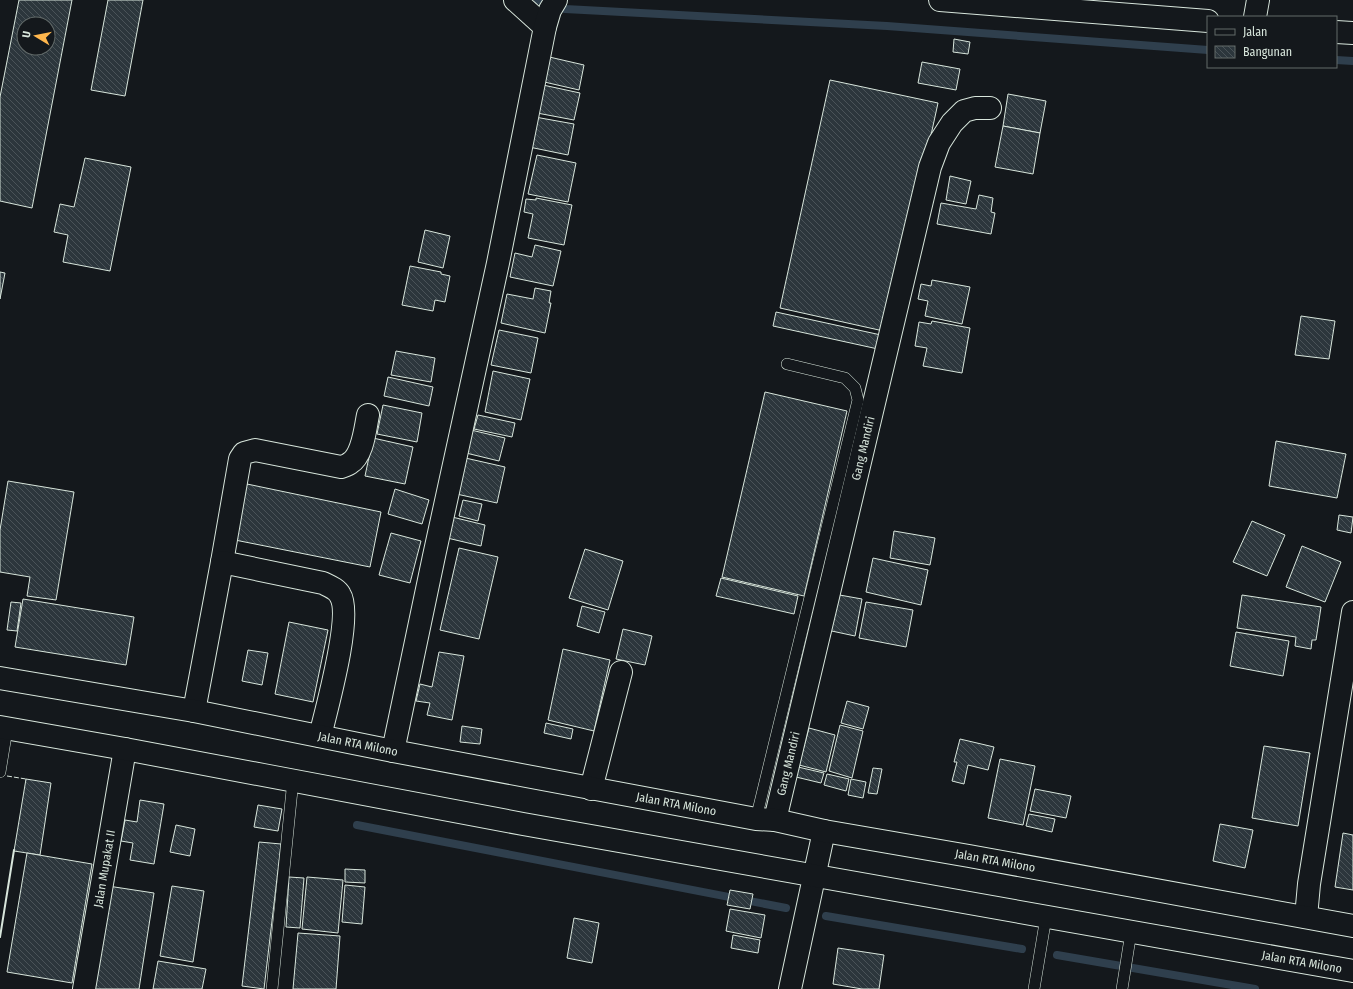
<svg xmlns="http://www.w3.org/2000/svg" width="1353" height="989" viewBox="0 0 1353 989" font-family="'Fira Sans Condensed',sans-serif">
<defs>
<pattern id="building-back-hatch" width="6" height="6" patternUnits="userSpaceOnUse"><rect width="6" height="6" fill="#2c363c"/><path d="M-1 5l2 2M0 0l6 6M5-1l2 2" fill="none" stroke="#4a5358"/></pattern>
</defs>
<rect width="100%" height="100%" fill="#14181c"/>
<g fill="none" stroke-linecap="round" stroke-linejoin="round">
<!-- stream -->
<g stroke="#2f3f4d" stroke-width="8">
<polyline points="538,0 565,9 887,26 1208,50"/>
<polyline points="1336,60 1353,61"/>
<polyline points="357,825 786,908"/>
<polyline points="826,916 1022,949"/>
<polyline points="1057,955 1255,989"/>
</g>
</g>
<!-- building -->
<g fill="url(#building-back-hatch)" stroke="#d8e6dc" fill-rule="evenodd">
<path d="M19,0H72L32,208L0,201V97ZM24,24H48V48H24Z"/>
<polygon points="108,0 143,0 125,96 91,90"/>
<polygon points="954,39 970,42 968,54 953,52"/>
<polygon points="545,56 584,65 579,90 540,81"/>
<polygon points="922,62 960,69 956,90 918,83"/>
<polygon points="830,80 938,103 888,332 780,308"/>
<polygon points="543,85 580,93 574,120 537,113"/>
<polygon points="1008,94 1046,101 1040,133 1003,126"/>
<polygon points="535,117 574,124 568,155 529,147"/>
<polygon points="1003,126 1040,133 1033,174 995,167"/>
<polygon points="537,155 576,163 568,202 528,194"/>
<polygon points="85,158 131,167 110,271 63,262 68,235 54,232 60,204 74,207"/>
<polygon points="950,176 971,181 966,204 946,200"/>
<polygon points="979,195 993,198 991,212 995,213 991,234 937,224 941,203 976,209"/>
<polygon points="536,198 572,205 564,245 528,238 533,214 524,212 526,199 536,200"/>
<polygon points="425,230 450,236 443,268 418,262"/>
<polygon points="535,245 561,251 553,286 510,277 515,253 532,257"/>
<polygon points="410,266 441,272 441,274 450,276 445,302 435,300 433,311 402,305"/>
<polygon points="0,272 5,273 0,299"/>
<polygon points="932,280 970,287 962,324 925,316 928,301 918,299 921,284 931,286"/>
<polygon points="535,288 551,291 549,303 551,303 545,333 501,323 507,294 533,299"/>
<polygon points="776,312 881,335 878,349 773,326"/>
<polygon points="1301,316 1335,321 1329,359 1295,355"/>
<polygon points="932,321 970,328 962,373 923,366 927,348 915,346 919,322 931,324"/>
<polygon points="499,330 538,338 531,373 491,365"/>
<polygon points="396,351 435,358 431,382 391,375"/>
<polygon points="493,371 530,379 521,420 485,412"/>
<polygon points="388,377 433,387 429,406 384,396"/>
<polygon points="765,392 847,411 804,596 722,577"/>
<polygon points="383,405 422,413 417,442 377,434"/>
<polygon points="478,415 515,423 512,437 474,429"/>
<polygon points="471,430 505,438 499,461 466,453"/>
<polygon points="373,438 413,447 405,484 365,476"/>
<polygon points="1276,441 1346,454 1337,498 1269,486"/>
<polygon points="461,457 505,467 497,503 452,493"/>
<polygon points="8,481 74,492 56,600 27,596 30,577 0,572 0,530"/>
<polygon points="247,484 381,512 370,567 235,540"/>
<polygon points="395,489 429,500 422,524 388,514"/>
<polygon points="463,500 482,504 478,521 459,516"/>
<polygon points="1339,515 1353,517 1351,533 1337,530"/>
<polygon points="448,516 485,525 481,546 443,537"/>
<polygon points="1252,521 1285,535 1267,576 1233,562"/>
<polygon points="894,531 935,538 930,565 890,558"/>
<polygon points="391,533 421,541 410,583 379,575"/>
<polygon points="1302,546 1341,562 1325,602 1286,587"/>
<polygon points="459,548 498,557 479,639 440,630"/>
<polygon points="585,549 623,561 608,610 569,598"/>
<polygon points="873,558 928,570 921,605 866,592"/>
<polygon points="721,578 798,596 794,614 716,596"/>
<polygon points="834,594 862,599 855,636 827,630"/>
<polygon points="1242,595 1321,607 1316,640 1312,640 1311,649 1295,646 1296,637 1237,628"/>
<polygon points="23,599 134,617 126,665 15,647"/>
<polygon points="11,602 21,603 17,631 7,630"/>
<polygon points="866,602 913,610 906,647 859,638"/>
<polygon points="582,606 605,612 599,633 577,626"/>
<polygon points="289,622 328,630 313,702 275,694"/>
<polygon points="623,629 652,636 645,665 616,659"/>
<polygon points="1236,632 1289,641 1283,676 1230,666"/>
<polygon points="563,649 610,660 594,731 548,720"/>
<polygon points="248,650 268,653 262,685 242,681"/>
<polygon points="439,652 464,656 452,720 427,715 430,703 416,701 420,684 432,687"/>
<polygon points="847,701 869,707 863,729 841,723"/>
<polygon points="546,723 573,729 571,739 544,733"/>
<polygon points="840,725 863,731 852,778 829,771"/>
<polygon points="462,726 482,729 480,744 460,742"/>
<polygon points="809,728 835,735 826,772 799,765"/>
<polygon points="960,739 994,747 988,770 968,765 964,784 952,781 957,762 954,762"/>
<polygon points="1264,746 1310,753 1298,826 1252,818"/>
<polygon points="1000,759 1035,766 1023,825 988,818"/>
<polygon points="798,767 824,773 821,783 796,777"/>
<polygon points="873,768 882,769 877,794 868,793"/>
<polygon points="827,774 849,779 846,791 824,785"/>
<polygon points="26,779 51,783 40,855 14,851"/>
<polygon points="851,779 866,782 863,798 848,795"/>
<polygon points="1035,789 1071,796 1066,818 1030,811"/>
<polygon points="140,800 164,804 154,864 130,860 133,843 121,841 125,820 137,822"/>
<polygon points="258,805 282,809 278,831 254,827"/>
<polygon points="1029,814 1055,819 1052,832 1026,826"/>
<polygon points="1220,824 1253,830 1245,868 1213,861"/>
<polygon points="176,825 195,829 190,856 170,852"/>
<polygon points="1343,833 1353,835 1353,890 1335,887"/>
<polygon points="259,842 281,844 264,989 242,986"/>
<polygon points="27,853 92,864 72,983 7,972"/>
<polygon points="345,869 365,870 365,883 345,882"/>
<polygon points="289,877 304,878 300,928 286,927"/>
<polygon points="307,877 343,880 338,933 302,929"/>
<polygon points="345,885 365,887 362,924 342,922"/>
<polygon points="108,886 154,893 139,989 91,989"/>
<polygon points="172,886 204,891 193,962 160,956"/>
<polygon points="730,890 753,894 750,909 727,905"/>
<polygon points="730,909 765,915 761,938 726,931"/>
<polygon points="574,918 599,923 592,963 567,958"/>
<polygon points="298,933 340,936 336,989 293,989"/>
<polygon points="733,935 760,940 758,953 731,948"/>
<polygon points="838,948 884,955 879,989 862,989 833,984"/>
<polygon points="158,961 206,969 202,989 153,989"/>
</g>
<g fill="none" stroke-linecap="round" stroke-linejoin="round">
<!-- service casing -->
<g stroke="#d8e6dc" stroke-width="12">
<g id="service">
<polyline points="0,772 7,729"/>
<polyline points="756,819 858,400 855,388 845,378 787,364"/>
<polyline points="272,989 293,780"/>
<polyline points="1034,989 1046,917"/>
<polyline points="1122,989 1131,932"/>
</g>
</g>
<!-- minor casing -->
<g stroke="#d8e6dc" stroke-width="24">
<g id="minor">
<polyline points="515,0 545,27"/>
<polyline points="940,0 1208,21"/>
<polyline points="1255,17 1258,0"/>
<polyline points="1336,32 1353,33"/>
<path d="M222,562L240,459L244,453L255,450L341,467C344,466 348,465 350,463C363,455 365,429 368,415"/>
<path d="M194,711L222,562L323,583C329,586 337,589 340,595C353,615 326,711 320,736"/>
<polyline points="393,751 434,556 498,263 545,27 550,10 556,0"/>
<polyline points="591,789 621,672"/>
<path id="s1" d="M775,820L930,167L939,143L952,123L964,111L975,108H990"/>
<polyline points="1306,917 1309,884 1353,612"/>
<path id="s2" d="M84,989L125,749"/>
<polyline points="790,989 824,831"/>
</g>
</g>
<!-- trunk casing -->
<g stroke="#d8e6dc" stroke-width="24">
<g id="trunk">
<path id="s3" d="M0,678L194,711L393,751L756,819L775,820L824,831L969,856L1353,926"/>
<path id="s4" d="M0,727L125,749L523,824L1353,971"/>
</g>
</g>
<!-- service -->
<use href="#service" stroke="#14181c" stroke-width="11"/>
<!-- minor -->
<use href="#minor" stroke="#14181c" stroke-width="22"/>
<!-- trunk -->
<use href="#trunk" stroke="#14181c" stroke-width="22"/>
<!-- fence -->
<polyline stroke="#d8e6dc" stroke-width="1" stroke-dasharray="5 2" stroke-linecap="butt" points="7,776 26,779 26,781"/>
<!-- wall -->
<polyline stroke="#d8e6dc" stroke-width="2" points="0,937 14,850"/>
</g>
<g text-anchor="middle" stroke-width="3" stroke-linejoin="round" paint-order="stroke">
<!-- street labels -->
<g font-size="12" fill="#d8e6dc" stroke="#14181c">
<text dy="4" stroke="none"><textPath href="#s1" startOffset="382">Gang Mandiri</textPath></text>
<text dy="4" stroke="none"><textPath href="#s3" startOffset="364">Jalan RTA Milono</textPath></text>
<text dy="4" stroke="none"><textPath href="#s1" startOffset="58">Gang Mandiri</textPath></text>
<text dy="4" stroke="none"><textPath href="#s3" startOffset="688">Jalan RTA Milono</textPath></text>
<text dy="4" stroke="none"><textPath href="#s3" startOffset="1012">Jalan RTA Milono</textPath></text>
<text dy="4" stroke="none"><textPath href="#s2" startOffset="122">Jalan Mupakat II</textPath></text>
<text dy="4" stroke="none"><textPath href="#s4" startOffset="1323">Jalan RTA Milono</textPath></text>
</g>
</g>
<!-- legend -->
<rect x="1207" y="16" width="130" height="52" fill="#14181c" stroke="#626a69"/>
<rect x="1215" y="29" width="20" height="6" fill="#14181c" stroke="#626a69"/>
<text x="1243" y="36" font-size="12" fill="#d8e6dc">Jalan</text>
<rect x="1215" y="46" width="20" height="12" fill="url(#building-back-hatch)" stroke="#626a69"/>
<text x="1243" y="56" font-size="12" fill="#d8e6dc">Bangunan</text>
<!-- north arrow -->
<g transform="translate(36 36) rotate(280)"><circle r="19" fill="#14181c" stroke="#626a69"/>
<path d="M0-3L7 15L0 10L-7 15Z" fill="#ffb74d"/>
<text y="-6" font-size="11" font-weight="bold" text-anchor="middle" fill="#d8e6dc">U</text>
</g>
</svg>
